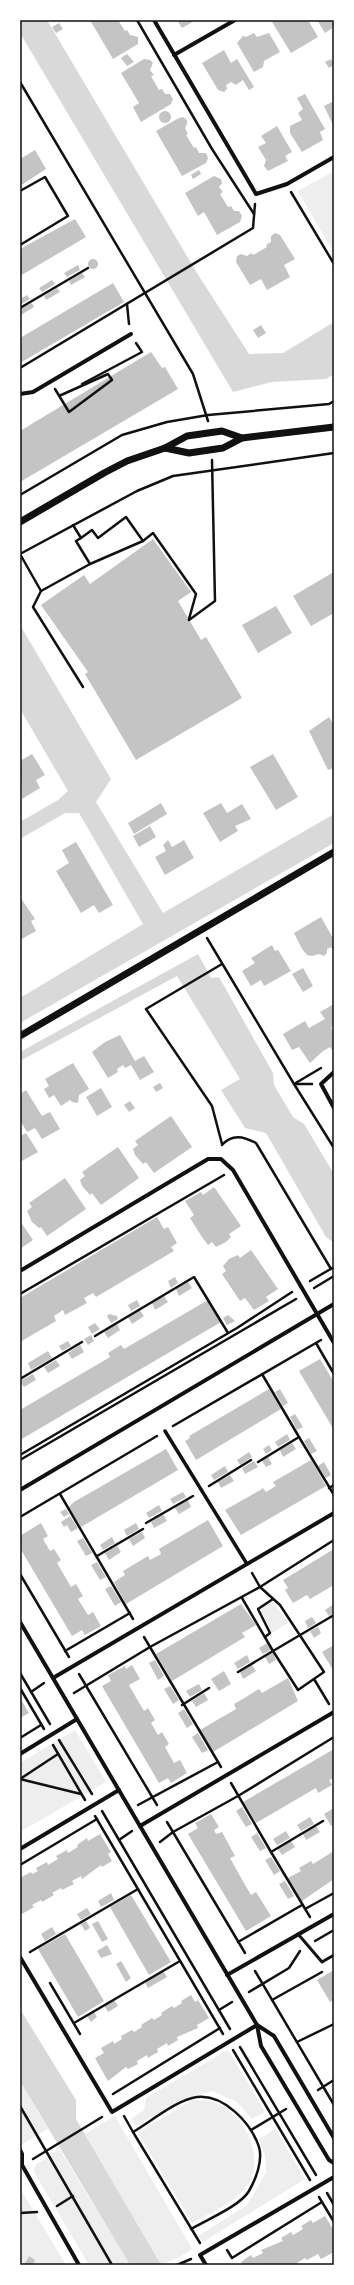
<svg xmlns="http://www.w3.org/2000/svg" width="354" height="2285" viewBox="0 0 354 2285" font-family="'PT Sans',sans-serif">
<rect width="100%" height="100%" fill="#fff"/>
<!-- green -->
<g fill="#eee">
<polygon points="334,171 334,253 298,191"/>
<polygon points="273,1602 288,1623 272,1633 259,1606"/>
<polygon points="75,1730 106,1782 20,1832 20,1763"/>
<polygon points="228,2050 265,2112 252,2119 237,2102 212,2091 185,2098 136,2126 131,2119 144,2110 146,2098"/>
<polygon points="20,2081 48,2129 22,2144 20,2140"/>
<path d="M192,2100C201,2100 208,2100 216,2103C247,2115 268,2163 244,2190C231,2204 209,2214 192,2223L138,2133Z"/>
<polygon points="115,2116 192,2249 178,2258 160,2265 85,2134"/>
<polygon points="275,2129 305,2179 203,2242 198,2236 246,2206 254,2194 266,2172 265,2156 259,2139"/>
<polygon points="58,2147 130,2265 89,2265 34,2172 35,2165 52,2155"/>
<polygon points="20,2189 21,2190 66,2265 20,2265"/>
</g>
<!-- water -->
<g fill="#d9d9d9">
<polygon points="20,20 47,20 197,273 249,354 283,353 334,322 334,374 326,379 272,382 233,392 20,33"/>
<polygon points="20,625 111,779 96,802 163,913 334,814 334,843 20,1023 20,998 143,924 79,813 65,813 20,839 20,822 58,800 68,791 20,709"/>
<polygon points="198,954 211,978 219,977 273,1073 274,1085 293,1117 304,1124 334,1174 334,1243 326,1237 266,1133 245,1128 221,1090 240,1079 177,976 20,1061 20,1052"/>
<polygon points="20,2009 76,2100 76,2119 161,2265 130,2265 20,2081"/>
</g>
<!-- building -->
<g fill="#c4c4c4">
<polygon points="90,20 118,20 125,31 127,30 130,35 138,37 138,44 113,59"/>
<polygon points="177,20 196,20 182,28"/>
<polygon points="275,20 308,20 318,37 291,53 272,22"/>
<polygon points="317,20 334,20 334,27 325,33"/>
<polygon points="59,23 63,29 56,33 52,27"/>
<polygon points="254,33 257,37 269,33 280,52 264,61 263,67 254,72 237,43 243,36 246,37"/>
<polygon points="224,50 231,63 237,59 254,87 249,90 243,80 236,85 231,82 226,85 227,89 224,92 218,90 202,63"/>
<polygon points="127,54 134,62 127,66 121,58"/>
<polygon points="144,59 150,60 153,63 150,70 154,75 151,76 159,90 162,89 165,94 170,94 173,99 171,104 141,122 133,107 139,103 121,73"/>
<polygon points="331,59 334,65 329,68 325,62"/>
<polygon points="305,94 325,129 320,132 323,140 302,152 290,133 290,126 302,120 298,113 303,109 297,98"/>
<polygon points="334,101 334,127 324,106"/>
<circle cx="165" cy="117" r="6"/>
<polygon points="179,118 183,117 187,120 187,124 185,128 188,134 186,135 194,148 196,147 199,153 206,153 208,158 206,163 182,176 156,131"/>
<polygon points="277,126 292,152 285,156 288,161 268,171 264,166 266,160 258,147 266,143 261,136"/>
<polygon points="35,150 46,169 20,186 20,159"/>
<polygon points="199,170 201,174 193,179 191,175"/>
<polygon points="214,176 221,179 222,183 219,187 223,192 220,194 228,207 231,206 234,211 239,211 242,216 240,222 217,235 204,212 198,216 185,193"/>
<polygon points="75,219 86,237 20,276 20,249"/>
<polygon points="275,233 280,235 295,259 284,265 290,277 267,290 261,279 250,285 236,262 237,256 241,254 247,256 252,253 253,255 267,247 266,245 271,242 271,236"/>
<circle cx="93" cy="264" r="5"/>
<polygon points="78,265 80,270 67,277 64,273"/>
<polygon points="82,273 85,277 71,285 69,281"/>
<polygon points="52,280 55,284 42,292 39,288"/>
<polygon points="113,283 124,302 20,363 20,338"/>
<polygon points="57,288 60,292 46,300 44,296"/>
<polygon points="27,295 30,299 20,305 20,299"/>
<polygon points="32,303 34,307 21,315 20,309"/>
<polygon points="261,325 266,333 258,338 253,330"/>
<polygon points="151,352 162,368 165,367 178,389 20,482 20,431"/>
<polygon points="153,539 191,592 178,601 201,640 206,637 242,698 136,760 85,674 88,672 41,605 84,575 90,584"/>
<polygon points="334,572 334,613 311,626 293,596"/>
<polygon points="276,606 292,633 258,653 242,625"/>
<polygon points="329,717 334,725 334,768 328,770 309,731"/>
<polygon points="32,754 45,775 36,780 40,788 22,799 20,761"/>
<polygon points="273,754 298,797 276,810 250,767"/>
<polygon points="161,803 167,814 134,834 128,823"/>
<polygon points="221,803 227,813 242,804 251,819 235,826 238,831 220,842 203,813"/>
<polygon points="150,826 156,837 139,847 133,836"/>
<polygon points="168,840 172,847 184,840 194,858 165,875 155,857 166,851 163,845"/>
<polygon points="76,842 113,905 99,913 94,905 81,913 56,871 69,863 62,850"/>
<polygon points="20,897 35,919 31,921 36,931 20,940"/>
<polygon points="321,917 334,940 334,952 331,947 327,949 327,953 324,956 319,954 312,956 307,955 302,949 294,933"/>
<polygon points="272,945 275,951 278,950 291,971 264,986 261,980 251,986 242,971 255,963 251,958"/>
<polygon points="303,968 313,986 303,992 292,974"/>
<polygon points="334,1004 334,1025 331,1028 334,1033 334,1048 332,1050 330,1047 323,1051 310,1063 299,1047 292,1050 283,1034 305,1021 309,1028 325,1019 320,1012"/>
<polygon points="120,1035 135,1061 144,1056 154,1072 140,1080 131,1065 125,1068 123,1065 117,1069 118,1072 108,1078 92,1052 105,1042"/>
<polygon points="73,1063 89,1089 79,1095 78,1103 72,1102 70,1100 61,1106 54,1095 49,1098 44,1089 49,1086 45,1079"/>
<polygon points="160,1083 163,1088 156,1092 153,1087"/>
<polygon points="101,1088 112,1107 97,1116 86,1097"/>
<polygon points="26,1090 42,1116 50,1112 60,1129 42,1139 35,1128 27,1132 20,1120 20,1094"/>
<polygon points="130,1101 135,1108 129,1112 124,1105"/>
<polygon points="171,1116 192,1147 154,1173 146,1162 143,1164 135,1155 133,1149 138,1145 135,1141"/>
<polygon points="26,1133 38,1152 20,1162 20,1136"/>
<polygon points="118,1147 139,1178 101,1205 92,1193 90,1195 82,1186 80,1180 85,1176 82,1172"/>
<polygon points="65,1178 86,1209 47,1236 41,1227 39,1228 32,1222 27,1211 32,1207 29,1203"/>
<polygon points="214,1187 241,1226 229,1234 231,1237 226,1242 216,1247 212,1242 208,1245 202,1237 190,1218 194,1215 185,1201 201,1192 203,1195"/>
<polygon points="157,1217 164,1229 168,1227 177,1243 171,1247 174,1251 96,1297 93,1293 84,1298 87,1303 65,1315 63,1310 54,1316 56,1321 20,1342 20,1298"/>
<polygon points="20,1221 33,1240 20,1249"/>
<polygon points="251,1250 278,1289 266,1297 269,1301 254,1310 245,1298 240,1301 222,1274 226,1271 223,1266 229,1259 238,1255 240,1258"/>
<polygon points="175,1277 178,1283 171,1288 168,1281"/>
<polygon points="188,1282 192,1288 179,1296 176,1289"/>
<polygon points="164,1296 168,1302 155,1310 152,1303"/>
<polygon points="137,1300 140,1306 131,1311 128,1305"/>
<polygon points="208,1300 221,1322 20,1440 20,1410 110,1357 108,1353 121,1345 124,1349"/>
<polygon points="140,1310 144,1316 132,1324 128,1317"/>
<polygon points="109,1314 117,1316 118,1319 111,1323 107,1316"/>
<polygon points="228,1315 235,1321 227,1325 223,1318"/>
<polygon points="95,1323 100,1329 92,1334 88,1327"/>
<polygon points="117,1324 120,1330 108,1338 104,1332"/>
<polygon points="91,1335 94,1341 88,1345 84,1339"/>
<polygon points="68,1341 71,1346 62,1351 59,1346"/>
<polygon points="80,1345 84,1352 72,1359 68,1353"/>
<polygon points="48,1351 52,1358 31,1370 28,1363"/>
<polygon points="320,1359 334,1382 334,1430 299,1371"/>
<polygon points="56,1360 60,1366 48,1373 44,1367"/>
<polygon points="33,1374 36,1380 24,1387 20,1381"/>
<polygon points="269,1389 281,1409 196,1460 185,1441 190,1438 189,1436"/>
<polygon points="280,1389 288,1403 283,1406 275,1392"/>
<polygon points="295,1414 303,1427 297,1430 290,1417"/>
<polygon points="287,1434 290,1440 278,1447 275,1442"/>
<polygon points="309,1438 317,1451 311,1454 304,1441"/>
<polygon points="292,1443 296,1449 283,1457 280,1450"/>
<polygon points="269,1445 272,1450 266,1454 263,1449"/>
<polygon points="166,1449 178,1470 81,1527 69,1507 74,1502"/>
<polygon points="249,1452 252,1457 240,1465 237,1460"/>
<polygon points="268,1457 272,1464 266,1467 262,1461"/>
<polygon points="311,1460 326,1486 241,1535 225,1510 262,1489 262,1487 266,1492 276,1486 273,1482"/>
<polygon points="254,1461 258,1467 245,1474 242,1468"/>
<polygon points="324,1462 331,1475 326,1478 318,1466"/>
<polygon points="225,1466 228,1472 214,1480 211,1475"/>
<polygon points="230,1475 234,1481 221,1488 218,1482"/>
<polygon points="183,1492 186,1497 173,1504 170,1499"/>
<polygon points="188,1500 191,1507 179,1514 175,1508"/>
<polygon points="159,1505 162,1511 149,1518 146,1513"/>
<polygon points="66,1509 69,1514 64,1517 60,1512"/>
<polygon points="163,1514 167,1521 154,1528 151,1522"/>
<polygon points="70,1516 78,1528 71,1532 67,1525 64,1527 61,1522"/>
<polygon points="208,1520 223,1546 126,1604 114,1582 125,1575 123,1571 148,1556 150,1560 161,1554 159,1549"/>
<polygon points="41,1523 48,1536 43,1539 50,1551 54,1549 61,1560 57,1563 71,1587 76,1584 83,1596 78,1599 88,1615 93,1612 101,1626 85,1635 82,1630 72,1636 20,1548 20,1536"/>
<polygon points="136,1523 139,1529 127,1536 124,1530"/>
<polygon points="142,1532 145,1538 133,1546 129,1539"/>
<polygon points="112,1537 115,1543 103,1550 100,1545"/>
<polygon points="83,1538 92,1553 86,1556 77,1541"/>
<polygon points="117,1546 121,1552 109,1560 105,1553"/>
<polygon points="334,1549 334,1585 310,1599 307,1595 293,1603 285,1590 288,1588 283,1580"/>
<polygon points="97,1562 106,1577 100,1580 91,1565"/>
<polygon points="111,1586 121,1602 115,1606 105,1589"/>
<polygon points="241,1604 256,1625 242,1633 245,1637 172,1681 156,1654"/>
<polygon points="334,1604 334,1613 329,1616 325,1610"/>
<polygon points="312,1617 316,1623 308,1628 305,1621"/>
<polygon points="318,1627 321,1633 314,1638 310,1631"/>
<polygon points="267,1643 271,1650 263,1654 259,1648"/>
<polygon points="334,1645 334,1669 333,1670 322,1652"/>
<polygon points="273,1653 276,1660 269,1664 265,1657"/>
<polygon points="247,1655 250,1662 238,1669 234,1663"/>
<polygon points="155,1660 164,1676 158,1680 149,1663"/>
<polygon points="132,1665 140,1679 129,1685 130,1687 144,1711 148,1708 155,1720 151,1723 158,1735 162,1732 169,1744 165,1747 174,1763 180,1760 187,1773 171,1783 168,1778 159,1783 102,1686 111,1681 108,1675 125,1666 126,1669"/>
<polygon points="252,1665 256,1671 243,1679 240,1672"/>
<polygon points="224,1671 231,1684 219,1691 211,1679"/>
<polygon points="288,1678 298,1701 213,1752 200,1730 236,1709 234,1704 246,1697 259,1689 262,1693"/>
<polygon points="199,1684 202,1690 190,1697 186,1691"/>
<polygon points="170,1686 179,1700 173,1704 164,1689"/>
<polygon points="204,1693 208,1700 196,1707 192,1701"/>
<polygon points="20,1698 29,1713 20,1718"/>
<polygon points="184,1709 193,1724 187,1728 178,1713"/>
<polygon points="198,1733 208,1750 202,1753 192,1737"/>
<polygon points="334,1749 334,1778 329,1780 332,1785 318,1793 316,1788 256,1823 243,1802"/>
<polygon points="242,1807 252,1824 246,1827 236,1811"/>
<polygon points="334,1808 334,1824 331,1826 324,1814"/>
<polygon points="211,1814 219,1827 214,1830 216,1834 222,1832 228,1843 235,1856 230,1858 244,1883 251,1895 256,1892 271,1916 246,1931 188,1834 198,1828 195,1823"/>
<polygon points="310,1817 314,1824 301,1831 297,1825"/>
<polygon points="316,1826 320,1832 306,1840 303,1834"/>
<polygon points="286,1831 290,1838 277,1845 273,1839"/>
<polygon points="257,1833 266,1848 260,1851 251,1837"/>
<polygon points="100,1834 111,1852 108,1854 112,1861 102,1867 101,1865 82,1879 81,1876 72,1881 74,1884 62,1890 61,1888 52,1893 54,1895 42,1902 41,1900 32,1905 34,1907 22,1914 20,1911 20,1878 31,1872 32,1874 38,1871 36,1868 47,1862 48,1865 58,1859 56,1856 67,1850 68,1853 78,1847 77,1845 87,1838 88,1841"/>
<polygon points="291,1841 295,1847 282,1855 278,1849"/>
<polygon points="334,1851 334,1879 302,1901 288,1878 301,1871 299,1868 311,1861 313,1864"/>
<polygon points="271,1857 280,1871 274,1875 265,1860"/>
<polygon points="285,1881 294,1896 288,1899 279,1884"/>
<polygon points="111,1893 114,1900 101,1907 98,1901"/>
<polygon points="131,1895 171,1962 149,1975 110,1907"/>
<polygon points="87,1908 91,1914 81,1920 77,1914"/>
<polygon points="86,1921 90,1928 85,1931 81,1924"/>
<polygon points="98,1921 108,1939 102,1942 92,1924"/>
<polygon points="52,1927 56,1934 45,1941 41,1934"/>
<polygon points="65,1934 104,2001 78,2017 38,1949"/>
<polygon points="107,1945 112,1954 101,1958 97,1951"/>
<polygon points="121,1961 131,1978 126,1982 116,1964"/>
<polygon points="334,1970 334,1999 330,2002 317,1980"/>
<polygon points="163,1971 167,1977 148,1988 145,1982"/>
<polygon points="191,1995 195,2002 198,2000 209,2018 197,2025 198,2028 177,2037 178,2040 168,2046 167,2043 157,2049 158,2052 148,2058 147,2055 137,2061 138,2064 128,2069 126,2067 108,2081 95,2058 104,2053 101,2048 113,2041 114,2044 122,2039 121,2036 132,2030 134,2032 142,2027 141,2025 152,2018 154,2020 162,2015 161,2013 172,2006 174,2008 182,2003 181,2001"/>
<polygon points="114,2000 118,2006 108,2012 104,2005"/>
<polygon points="94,2012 97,2017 91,2022 87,2016"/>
<polygon points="325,2216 334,2231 334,2252 321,2259 318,2254 307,2260 305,2258 297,2263 298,2265 243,2265 241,2262 251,2255 253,2258 263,2253 261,2250 283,2241 281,2238 291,2232 293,2235 303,2229 301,2226 311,2220 313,2223"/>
<polygon points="29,2256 35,2260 33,2265 24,2265"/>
</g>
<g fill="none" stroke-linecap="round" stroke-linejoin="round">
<!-- path -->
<g stroke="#111" stroke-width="2.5">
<polyline points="137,20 212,149 254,214"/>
<polyline points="20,82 193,374 208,421"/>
<polyline points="20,191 45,177 68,216 20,245"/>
<polyline points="291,192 334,264"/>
<polyline points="127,304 129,324"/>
<polyline points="20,308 88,268"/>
<polyline points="20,368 253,228 255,204"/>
<polyline points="82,384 142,352 136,343"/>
<polyline points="55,389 69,412 112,380 108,374 59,396"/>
<polyline points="20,495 122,435 167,422 208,415 329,404 334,401"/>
<polyline points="81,538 92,530 98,538 126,517 143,541 90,564"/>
<polyline points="143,541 153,533 196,594 189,619"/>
<polyline points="20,554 137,491 173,476 334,453"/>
<polyline points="20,554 41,591 90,564 76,541 81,538 73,525"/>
<polyline points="41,591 33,607 83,687"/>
<polyline points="189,620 215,601 212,460"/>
<polyline points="207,938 294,1084 312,1084"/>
<polyline points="321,1068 294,1084 334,1148"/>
<polyline points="222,1144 212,1106 146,1009 222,964"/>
<path d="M222,1145C232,1134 243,1136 256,1143L331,1269"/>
<polyline points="310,1281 334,1267"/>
<polyline points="314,1288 334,1276"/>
<polyline points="20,1294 224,1175"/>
<polyline points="95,1336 194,1277 228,1333"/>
<polyline points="316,1343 334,1374"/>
<polyline points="20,1379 82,1342"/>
<polyline points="173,1426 321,1340"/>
<polyline points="299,1437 334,1495"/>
<polyline points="20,1455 237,1328 292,1292"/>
<polyline points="20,1460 296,1299"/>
<polyline points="258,1462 299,1437 262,1374"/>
<polyline points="209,1486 251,1460"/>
<polyline points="329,1488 334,1485"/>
<polyline points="60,1494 133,1619"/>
<polyline points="20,1517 157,1436"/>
<polyline points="146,1523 193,1496"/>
<polyline points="334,1540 260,1587 280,1605 324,1672 298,1690 273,1651 334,1615"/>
<polyline points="97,1556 143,1529"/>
<polyline points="20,1574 69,1657"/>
<polyline points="144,1637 221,1767"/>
<polyline points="265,1637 270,1633 258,1609 273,1599"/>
<polyline points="65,1651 130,1613"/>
<polyline points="238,1672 273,1651 242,1598"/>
<polyline points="20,1673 50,1724"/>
<polyline points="79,1674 157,1805"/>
<polyline points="314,1679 329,1704"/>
<polyline points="20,1688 44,1729"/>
<polyline points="31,1692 44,1683"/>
<polyline points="74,1693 150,1647 260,1587 252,1573"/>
<polyline points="182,1705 209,1688"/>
<polyline points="20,1738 41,1725"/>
<polyline points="59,1740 92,1794"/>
<polyline points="53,1745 85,1800"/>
<polyline points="20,1779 81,1794"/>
<polyline points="20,1779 58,1754"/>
<polyline points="231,1783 271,1852 323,1821"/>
<polyline points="138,1805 218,1762"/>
<polyline points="102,1811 230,2029"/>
<polyline points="95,1816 223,2034"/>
<polyline points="167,1822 245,1953"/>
<polyline points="119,1840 132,1831"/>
<polyline points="160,1842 173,1832 238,1796 334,1737"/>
<polyline points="271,1852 310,1917"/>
<polyline points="20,1865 97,1819"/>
<polyline points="305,1909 334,1893"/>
<polyline points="315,1941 334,1930"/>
<polyline points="238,1942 302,1905"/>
<polyline points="30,1952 138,1889"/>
<polyline points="255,1971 334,2105"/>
<polyline points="50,1983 80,2034"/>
<polyline points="249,1992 289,1968 300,1951"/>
<polyline points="272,2000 322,1972"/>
<polyline points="219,2010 232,2002"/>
<polyline points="74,2023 180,1961"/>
<polyline points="297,2042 334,2024"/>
<polyline points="240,2047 316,2175"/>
<polyline points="233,2050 310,2180"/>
<polyline points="318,2090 334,2080"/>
<polyline points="113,2094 220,2028"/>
<polyline points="20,2106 112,2265"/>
<path d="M124,2116L133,2132C150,2122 178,2099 197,2097C224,2094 251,2123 259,2147C263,2160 256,2179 249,2191C240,2206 208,2219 191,2229"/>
<polyline points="251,2130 286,2109"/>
<polyline points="133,2132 200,2243"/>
<polyline points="33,2159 102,2117"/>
<polyline points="327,2193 334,2205"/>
<polyline points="319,2197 334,2222"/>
<polyline points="57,2206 73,2196"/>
<polyline points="20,2213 37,2212"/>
<polyline points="227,2250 232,2258 322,2202"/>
<polyline points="177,2265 191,2259"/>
</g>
<!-- service -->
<polyline stroke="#111" stroke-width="3" points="298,1934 322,1962 334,1955"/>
<!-- pedestrian -->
<polyline stroke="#111" stroke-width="3.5" points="165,1431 247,1564"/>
<!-- minor -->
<g stroke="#111" stroke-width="4">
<polyline points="154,20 256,194 287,184 334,157"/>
<polyline points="174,55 235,20"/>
<polyline points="20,394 33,392 131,334"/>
<polyline points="334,1072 321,1084 334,1108"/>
<polyline points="20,1271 208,1159 221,1159 233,1170 334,1343"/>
<polyline points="20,1490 334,1304"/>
<polyline points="20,1622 257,2025 261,2046 329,2160 334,2163"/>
<polyline points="53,1678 334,1513"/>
<polyline points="20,1754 77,1719"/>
<polyline points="140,1826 334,1712"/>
<polyline points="20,1849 119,1790"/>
<polyline points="20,1957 112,2112 257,2025"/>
<polyline points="227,1975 334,1914"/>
<polyline points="257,2025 274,2036 334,2138"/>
<polyline points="20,2150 22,2154 22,2165 79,2265"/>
<polyline points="206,2265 200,2255 334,2177"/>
</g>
<!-- tertiary -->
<g stroke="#111" stroke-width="7">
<polyline points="165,448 189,453 223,448 242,438 334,427"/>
<polyline points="20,522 104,473 127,461 165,448 187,436 222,431 242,438"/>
<polyline points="20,1036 334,852"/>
</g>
</g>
<!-- border -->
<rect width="354" height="2285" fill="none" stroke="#ffffff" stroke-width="42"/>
<rect x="21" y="21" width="312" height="2243" fill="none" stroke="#111" stroke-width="1.5"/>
</svg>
